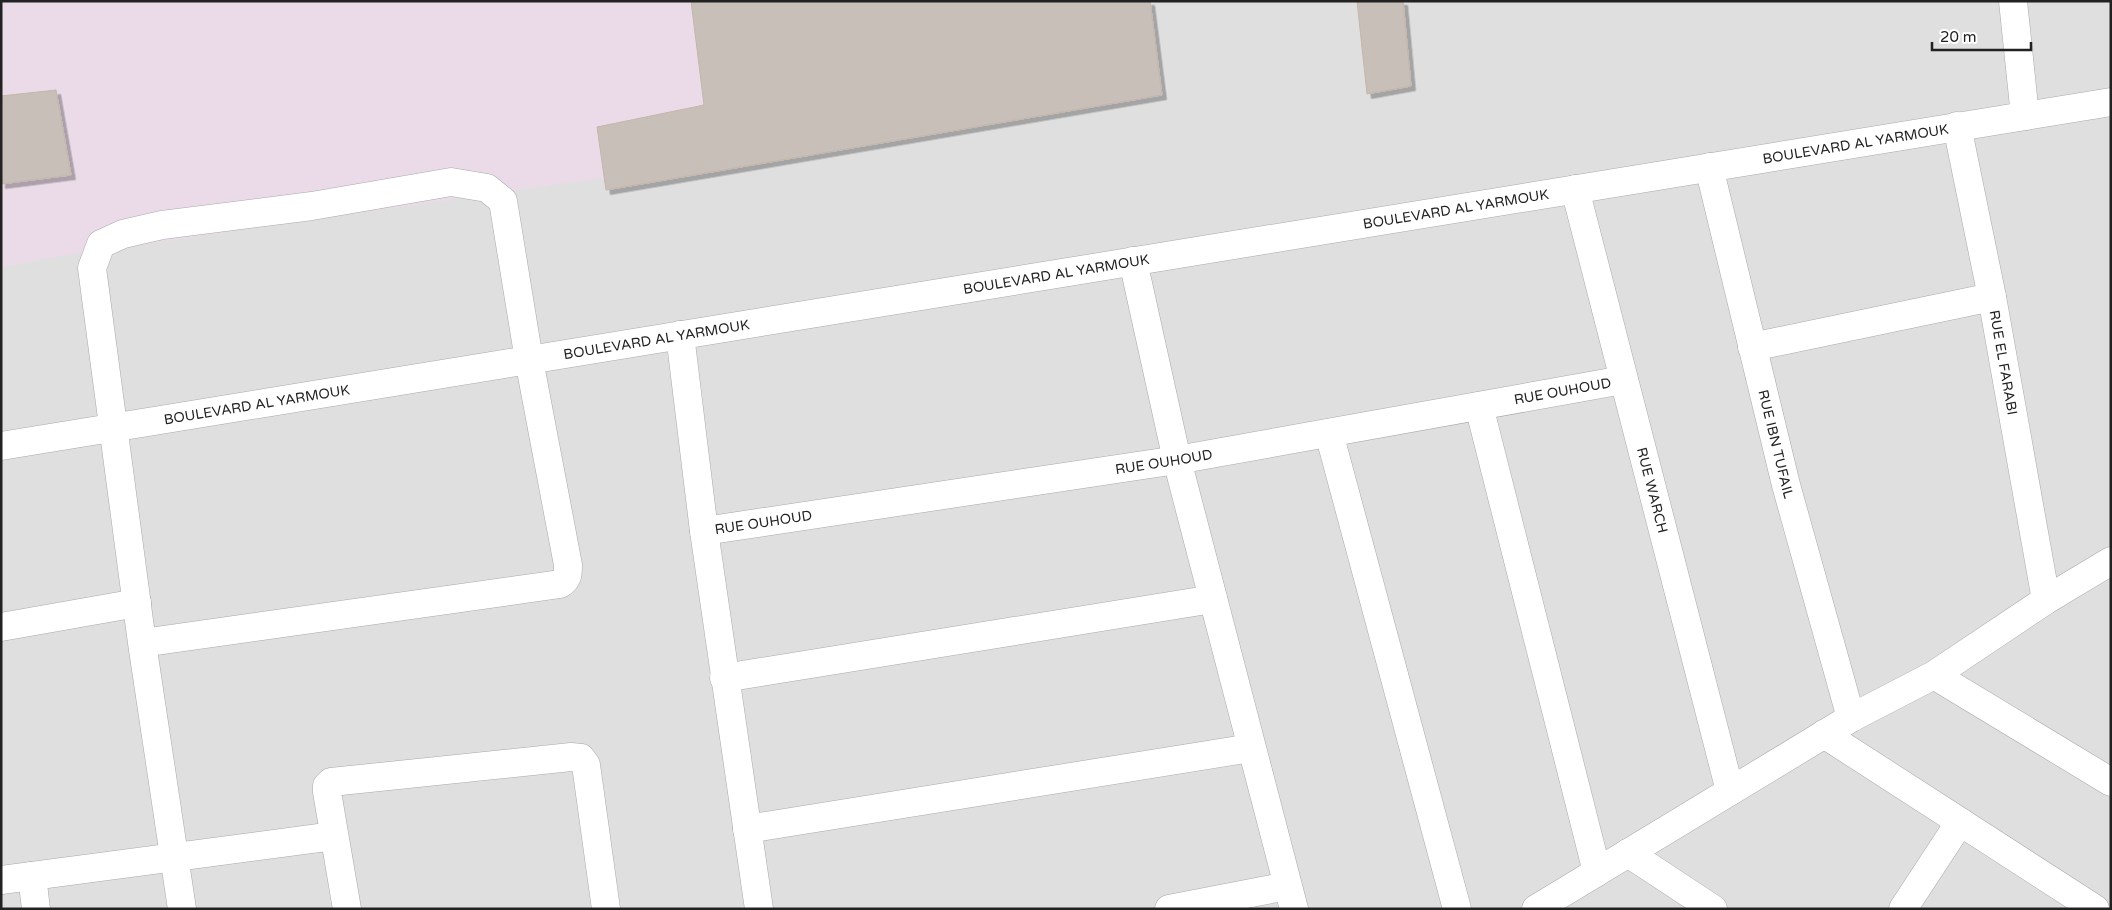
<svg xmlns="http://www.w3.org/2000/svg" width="2112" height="910" viewBox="0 0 2112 910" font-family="'Varela Round',sans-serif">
<defs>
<filter id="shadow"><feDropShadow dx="4.5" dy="4.5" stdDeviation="0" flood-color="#0004"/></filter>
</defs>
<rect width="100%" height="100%" fill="#f2efe9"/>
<!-- residential -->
<rect fill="#e0dfdf" x="1" y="1" width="2110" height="908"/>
<!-- industrial -->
<polygon fill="#ebdbe8" points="1,1 1133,1 1147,99 61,256 1,267"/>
<!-- building -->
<g fill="#c7bfb8" stroke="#c4b6ab" filter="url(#shadow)">
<polygon points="691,1 1150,1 1162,95 606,190 597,127 704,105"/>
<polygon points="1357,1 1403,1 1411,86 1367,94"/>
<polygon points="56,90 71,175 1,184 1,96"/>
</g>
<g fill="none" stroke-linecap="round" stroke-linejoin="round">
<!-- minor casing -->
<g stroke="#a9a9a9" stroke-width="29">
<g id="minor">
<polyline points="2013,1 2025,116"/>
<path id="s1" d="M1957,126L1992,297L2046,600"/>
<path id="s2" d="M1709,167L1786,485L1851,718"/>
<path id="s3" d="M1575,189L1730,791"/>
<polyline points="1133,261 1177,460 1294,909"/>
<polyline points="680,335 704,531 759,909"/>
<polyline points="1752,347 1992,297"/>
<polyline points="1479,406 1597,872"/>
<polyline points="1329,433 1457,909"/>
<path id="s4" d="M1,446L2111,102"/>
<path id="s5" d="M704,531L1177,460L1623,380"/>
<polyline points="1,627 137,603"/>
<path d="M142,643L560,584C568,579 568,574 568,565L529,360L503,201L487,188L451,182L312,206L162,225L123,234L101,244L92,268L142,643L182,909"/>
<polyline points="1934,675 2111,782"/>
<polyline points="724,678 1213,599"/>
<polyline points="1824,734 2095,909"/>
<polyline points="747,829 1251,748"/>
<polyline points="1628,853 1713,909"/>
<polyline points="32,876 36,909"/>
<polyline points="1,880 334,836"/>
<polyline points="347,909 327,792 327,786 331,782 571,757 581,758 586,765 606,909"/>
<polyline points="1169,909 1287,886"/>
<polyline points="1536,909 1851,718 1934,675 2046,600 2111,561"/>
<polyline points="1903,909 1960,822"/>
</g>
</g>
<!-- minor -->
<use href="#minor" stroke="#fff" stroke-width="28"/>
</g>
<g text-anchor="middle" stroke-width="4" stroke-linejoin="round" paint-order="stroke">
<!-- street labels -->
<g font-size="14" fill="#222" stroke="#fff">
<text dy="5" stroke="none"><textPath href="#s4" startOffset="1879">BOULEVARD AL YARMOUK</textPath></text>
<text dy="5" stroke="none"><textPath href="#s4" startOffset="1474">BOULEVARD AL YARMOUK</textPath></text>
<text dy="5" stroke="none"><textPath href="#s4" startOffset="1069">BOULEVARD AL YARMOUK</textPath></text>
<text dy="5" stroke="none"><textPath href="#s4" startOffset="664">BOULEVARD AL YARMOUK</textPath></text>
<text dy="5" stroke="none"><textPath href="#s1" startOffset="241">RUE EL FARABI</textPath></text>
<text dy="5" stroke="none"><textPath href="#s5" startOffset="870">RUE OUHOUD</textPath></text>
<text dy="5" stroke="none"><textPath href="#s4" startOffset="259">BOULEVARD AL YARMOUK</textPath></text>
<text dy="5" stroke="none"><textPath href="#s2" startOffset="285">RUE IBN TUFAIL</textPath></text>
<text dy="5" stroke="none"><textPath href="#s5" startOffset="465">RUE OUHOUD</textPath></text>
<text dy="5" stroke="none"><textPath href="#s3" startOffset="311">RUE WARCH</textPath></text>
<text dy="5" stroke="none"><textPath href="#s5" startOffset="60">RUE OUHOUD</textPath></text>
</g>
</g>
<!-- border -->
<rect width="2112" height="910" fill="none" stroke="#222222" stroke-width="5"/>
<!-- scale -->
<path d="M1932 42v8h99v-8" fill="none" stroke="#222222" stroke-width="2.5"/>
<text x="1940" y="42" font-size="15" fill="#222222" stroke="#ffffff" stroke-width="4" paint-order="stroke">20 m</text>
</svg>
